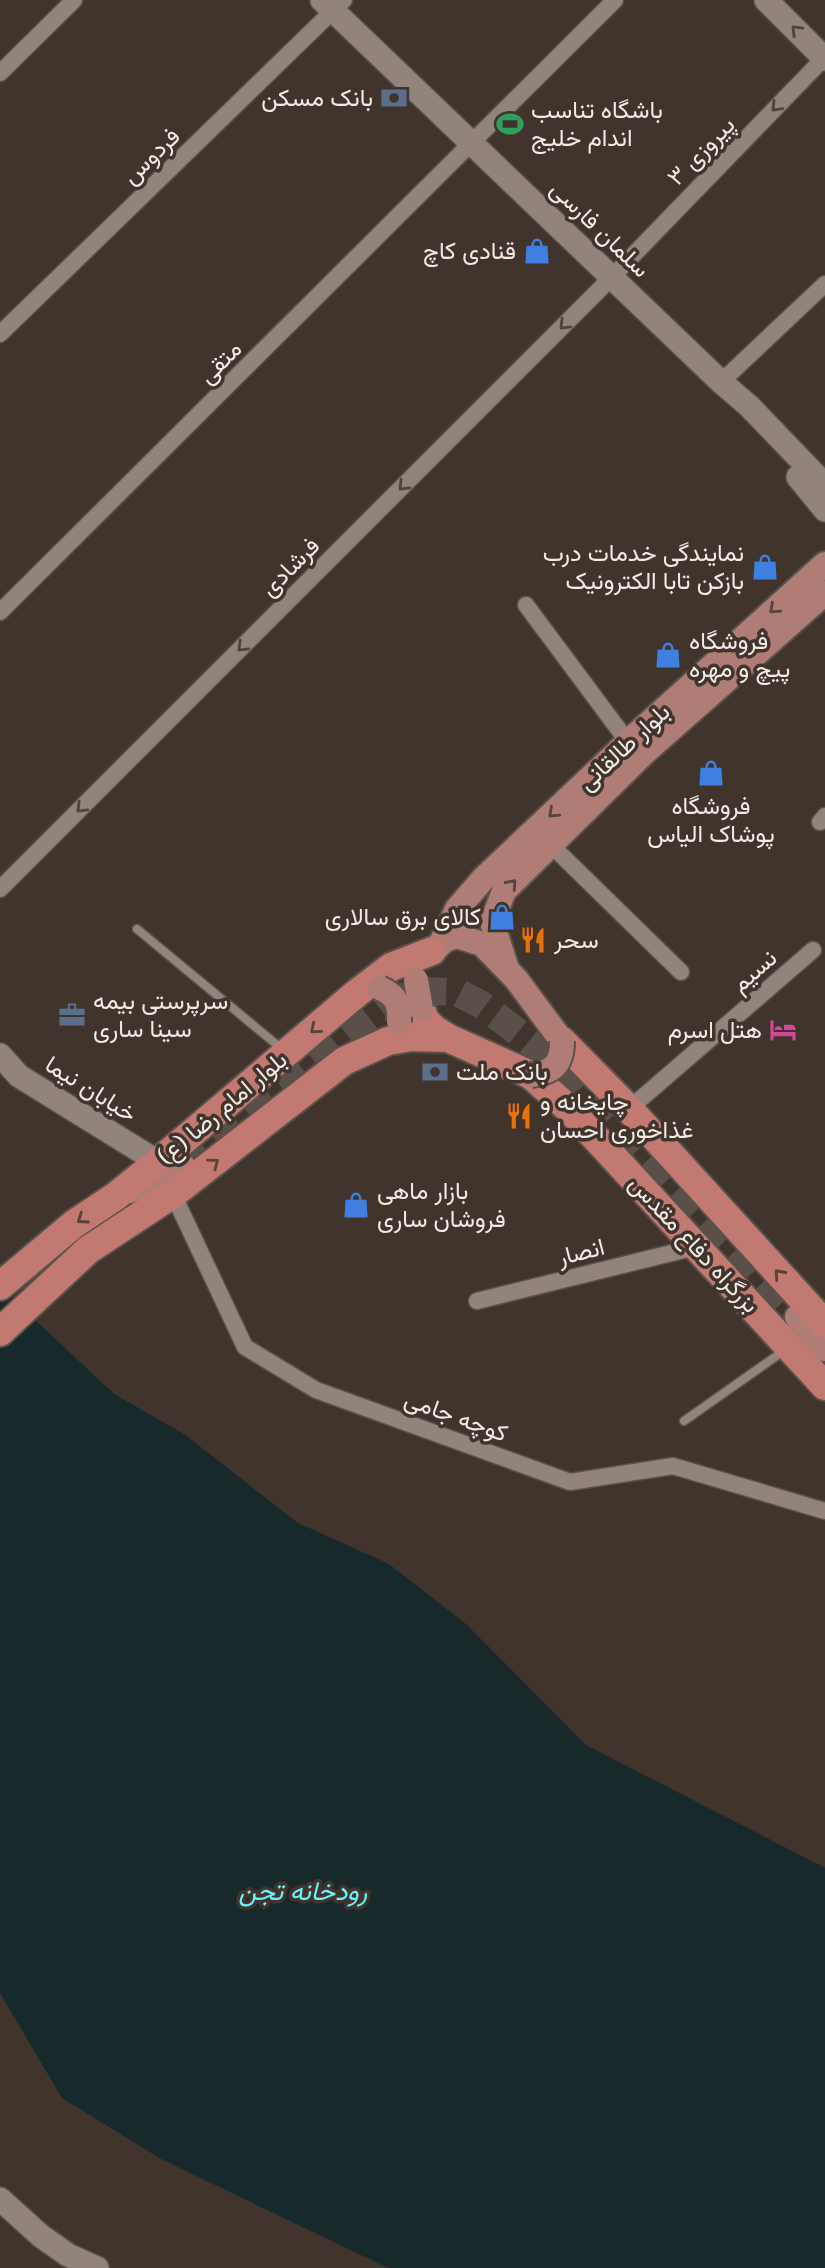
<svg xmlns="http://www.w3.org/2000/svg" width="825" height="2268" viewBox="0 0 825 2268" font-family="'Noto Serif',Vazirmatn,serif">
<rect width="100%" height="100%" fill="#40342d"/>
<!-- water -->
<polygon fill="#17292b" points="0,1287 114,1394 184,1434 298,1523 389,1564 466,1624 586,1745 825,1868 825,2268 388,2268 161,2159 62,2098 0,1993"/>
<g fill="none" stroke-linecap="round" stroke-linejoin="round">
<!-- highway-tunnel -->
<polyline stroke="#5b4f49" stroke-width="28" stroke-dasharray="28 14" stroke-linecap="butt" points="183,1166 400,997 429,991 457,992 480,1004 506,1023 533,1045 797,1317"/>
<!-- lane casing -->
<g stroke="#5b514b" stroke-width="11">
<g id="lane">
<polyline points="137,929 282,1049"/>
<polyline points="684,1421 785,1350"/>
</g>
</g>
<!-- street casing -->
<g stroke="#5b514b" stroke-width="19">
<g id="street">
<polyline points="0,73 74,0"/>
<polyline points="0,334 344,0"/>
<polyline points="721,382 825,284"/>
<polyline points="526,605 628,742"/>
<polyline points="0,612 615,0"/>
<polyline points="820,822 825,816"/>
<polyline points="550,844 681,972"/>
<polyline points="0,889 612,277 825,57"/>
<polyline points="629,1109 813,950"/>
<polyline points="173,1194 245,1347 316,1390 570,1482 673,1466 825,1511"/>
<polyline points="477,1301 696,1247"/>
</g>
</g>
<!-- secondary casing -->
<g stroke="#5b514b" stroke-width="26">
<g id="secondary">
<polyline points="322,0 721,382 749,406 825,485"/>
<polyline points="766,0 825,59"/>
<polyline points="798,477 825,510"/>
<polyline points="0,1055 19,1076 158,1162"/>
<polyline points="0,2199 41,2236 68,2255 97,2268"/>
</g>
</g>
<!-- primary casing -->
<g stroke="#5b514b" stroke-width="28">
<g id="primary">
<polyline points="441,943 457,909 484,878 628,742 825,564"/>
<polyline points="434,950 445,940 457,936 482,944 516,979 562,1041"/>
<polyline points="507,969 492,922 504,891 644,753 825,593"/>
<polyline points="130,1191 183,1166"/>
<polyline points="797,1317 825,1349"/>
</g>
</g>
<!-- highway casing -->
<g stroke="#5b514b" stroke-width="32">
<g id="highway">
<polyline points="421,1009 425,1020 434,1029 448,1038 531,1075 569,1109 825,1386"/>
<polyline points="562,1041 629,1109 825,1324"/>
<polyline points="0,1286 74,1224 116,1196 158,1162 357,993 391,967 432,951"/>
<polyline points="0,1332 88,1250 173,1194 344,1061 388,1041 412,1037 448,1038"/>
</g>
</g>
<!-- lane -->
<use href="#lane" stroke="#92847c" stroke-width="8"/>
<!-- street -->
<use href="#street" stroke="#92847c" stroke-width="16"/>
<!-- secondary -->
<use href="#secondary" stroke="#92847c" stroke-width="23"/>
<!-- primary -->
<use href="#primary" stroke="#af7d75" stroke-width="24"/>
<!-- highway -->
<use href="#highway" stroke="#c27971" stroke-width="28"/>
<!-- primary-bridge casing -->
<g stroke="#5b514b" stroke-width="28" stroke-linecap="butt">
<g id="primary-bridge">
<polyline points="416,980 421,1009"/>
<path d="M380,988C397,996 400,1004 399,1022"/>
<path d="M531,1075C554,1072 562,1064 562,1041"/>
</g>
</g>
<!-- primary-bridge -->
<use href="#primary-bridge" stroke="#af7d75" stroke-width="24"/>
</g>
<!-- one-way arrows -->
<defs><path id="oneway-chevron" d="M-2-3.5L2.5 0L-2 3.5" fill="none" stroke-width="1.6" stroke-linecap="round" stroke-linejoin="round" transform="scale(1.75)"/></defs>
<g stroke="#50443d">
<use href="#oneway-chevron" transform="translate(796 30) rotate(-135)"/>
<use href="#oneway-chevron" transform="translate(776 107) rotate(134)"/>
<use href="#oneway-chevron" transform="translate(564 325) rotate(135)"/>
<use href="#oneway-chevron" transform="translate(403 486) rotate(135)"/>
<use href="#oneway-chevron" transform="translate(242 647) rotate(135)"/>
<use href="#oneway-chevron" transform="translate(81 808) rotate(135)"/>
</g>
<g stroke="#56433b">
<use href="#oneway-chevron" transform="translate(774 609) rotate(138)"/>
<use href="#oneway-chevron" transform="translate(553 813) rotate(137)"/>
<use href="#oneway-chevron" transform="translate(512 884) rotate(-48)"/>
</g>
<g stroke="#5a423b">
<use href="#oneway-chevron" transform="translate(315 1029) rotate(140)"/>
<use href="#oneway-chevron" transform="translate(214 1163) rotate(-37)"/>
<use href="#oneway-chevron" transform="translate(82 1219) rotate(145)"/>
<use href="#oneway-chevron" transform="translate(779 1274) rotate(-132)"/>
</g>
<!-- icons -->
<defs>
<g id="bank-bare" transform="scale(2.1)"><path d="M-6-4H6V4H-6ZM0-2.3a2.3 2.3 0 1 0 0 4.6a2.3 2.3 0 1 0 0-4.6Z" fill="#5c6f8a" stroke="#40342d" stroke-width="2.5" paint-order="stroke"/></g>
<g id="stadium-bare" transform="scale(2.1)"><path d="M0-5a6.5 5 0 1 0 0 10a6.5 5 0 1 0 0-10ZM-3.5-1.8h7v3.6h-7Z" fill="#2e9e5b" stroke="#40342d" stroke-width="2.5" paint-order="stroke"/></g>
<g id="shop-bare" transform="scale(2.1)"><path d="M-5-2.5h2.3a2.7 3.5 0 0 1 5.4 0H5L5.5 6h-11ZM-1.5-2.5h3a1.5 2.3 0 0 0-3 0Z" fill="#3f7fe0" stroke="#40342d" stroke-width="2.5" paint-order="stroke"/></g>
<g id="restaurant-bare" transform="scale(2.1)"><path d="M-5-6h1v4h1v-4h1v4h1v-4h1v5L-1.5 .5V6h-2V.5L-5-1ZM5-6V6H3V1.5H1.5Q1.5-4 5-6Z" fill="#e8710a" stroke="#40342d" stroke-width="2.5" paint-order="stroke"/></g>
<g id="office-bare" transform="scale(2.1)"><path d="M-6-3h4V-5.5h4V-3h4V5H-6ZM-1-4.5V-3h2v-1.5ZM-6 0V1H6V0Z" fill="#5c6f8a" stroke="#40342d" stroke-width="2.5" paint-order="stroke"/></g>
<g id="hotel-bare" transform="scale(2.1)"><path d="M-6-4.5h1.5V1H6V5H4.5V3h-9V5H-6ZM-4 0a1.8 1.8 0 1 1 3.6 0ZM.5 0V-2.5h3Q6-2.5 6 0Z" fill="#d1479c" stroke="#40342d" stroke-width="2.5" paint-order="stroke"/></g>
</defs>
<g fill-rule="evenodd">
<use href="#bank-bare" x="394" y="98"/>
<use href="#stadium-bare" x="510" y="124"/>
<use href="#shop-bare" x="537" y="251"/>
<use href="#shop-bare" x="765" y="567"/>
<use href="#shop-bare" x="668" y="655"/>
<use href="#shop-bare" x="711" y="773"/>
<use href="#shop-bare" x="502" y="917"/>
<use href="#restaurant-bare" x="533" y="940"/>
<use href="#office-bare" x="72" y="1015"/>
<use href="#hotel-bare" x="783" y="1030"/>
<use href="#bank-bare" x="435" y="1072"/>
<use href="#restaurant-bare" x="519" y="1116"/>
<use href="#shop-bare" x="356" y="1205"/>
</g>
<g text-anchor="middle" stroke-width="7" stroke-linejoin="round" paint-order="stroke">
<!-- poi labels -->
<g font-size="24" fill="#f2eae5" stroke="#40342d" text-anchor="start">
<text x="373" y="106" text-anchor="end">بانک مسکن</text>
<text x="531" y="118">باشگاه تناسب<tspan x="531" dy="28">اندام خلیج</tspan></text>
<text x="516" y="259" text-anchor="end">قنادی کاچ</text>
<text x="744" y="561" text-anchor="end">نمایندگی خدمات درب<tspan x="744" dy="28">بازکن تابا الکترونیک</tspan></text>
<text x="689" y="649">فروشگاه<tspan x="689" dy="28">پیچ و مهره</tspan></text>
<text x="711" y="814" text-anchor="middle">فروشگاه<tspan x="711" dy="28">پوشاک الیاس</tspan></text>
<text x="481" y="925" text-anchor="end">کالای برق سالاری</text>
<text x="554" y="948">سحر</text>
<text x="93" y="1009">سرپرستی بیمه<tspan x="93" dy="28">سینا ساری</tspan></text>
<text x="762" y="1038" text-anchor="end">هتل اسرم</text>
<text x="456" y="1080">بانک ملت</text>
<text x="540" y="1110">چایخانه و<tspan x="540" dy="28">غذاخوری احسان</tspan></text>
<text x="377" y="1199">بازار ماهی<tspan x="377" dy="28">فروشان ساری</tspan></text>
</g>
<!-- street labels -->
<g font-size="24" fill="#f2eae5" stroke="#40342d">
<text transform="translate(701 151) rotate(-46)" y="8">پیروزی ٣</text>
<text transform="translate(151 156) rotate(-44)" y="8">فردوس</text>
<text transform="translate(600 229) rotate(44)" y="8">سلمان فارسی</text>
<text transform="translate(220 362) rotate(-45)" y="8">متقی</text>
<text transform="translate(290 567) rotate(-45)" y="8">فرشادی</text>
<text transform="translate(624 747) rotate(-43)" y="8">بلوار طالقانی</text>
<text transform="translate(754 971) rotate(-41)" y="8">نسیم</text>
<text transform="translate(91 1089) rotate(32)" y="8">خیابان نیما</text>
<text transform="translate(222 1108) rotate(-40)" y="8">بلوار امام رضا (ع)</text>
<text transform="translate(694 1244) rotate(47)" y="8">بزرگراه دفاع مقدس</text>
<text transform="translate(581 1252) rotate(-14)" y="8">انصار</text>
<text transform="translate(456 1416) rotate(20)" y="8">کوچه جامی</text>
</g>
<!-- water labels -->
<g font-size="26" font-style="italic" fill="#65f1fd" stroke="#40342d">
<text x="303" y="1900">رودخانه تجن</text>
</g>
</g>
</svg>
